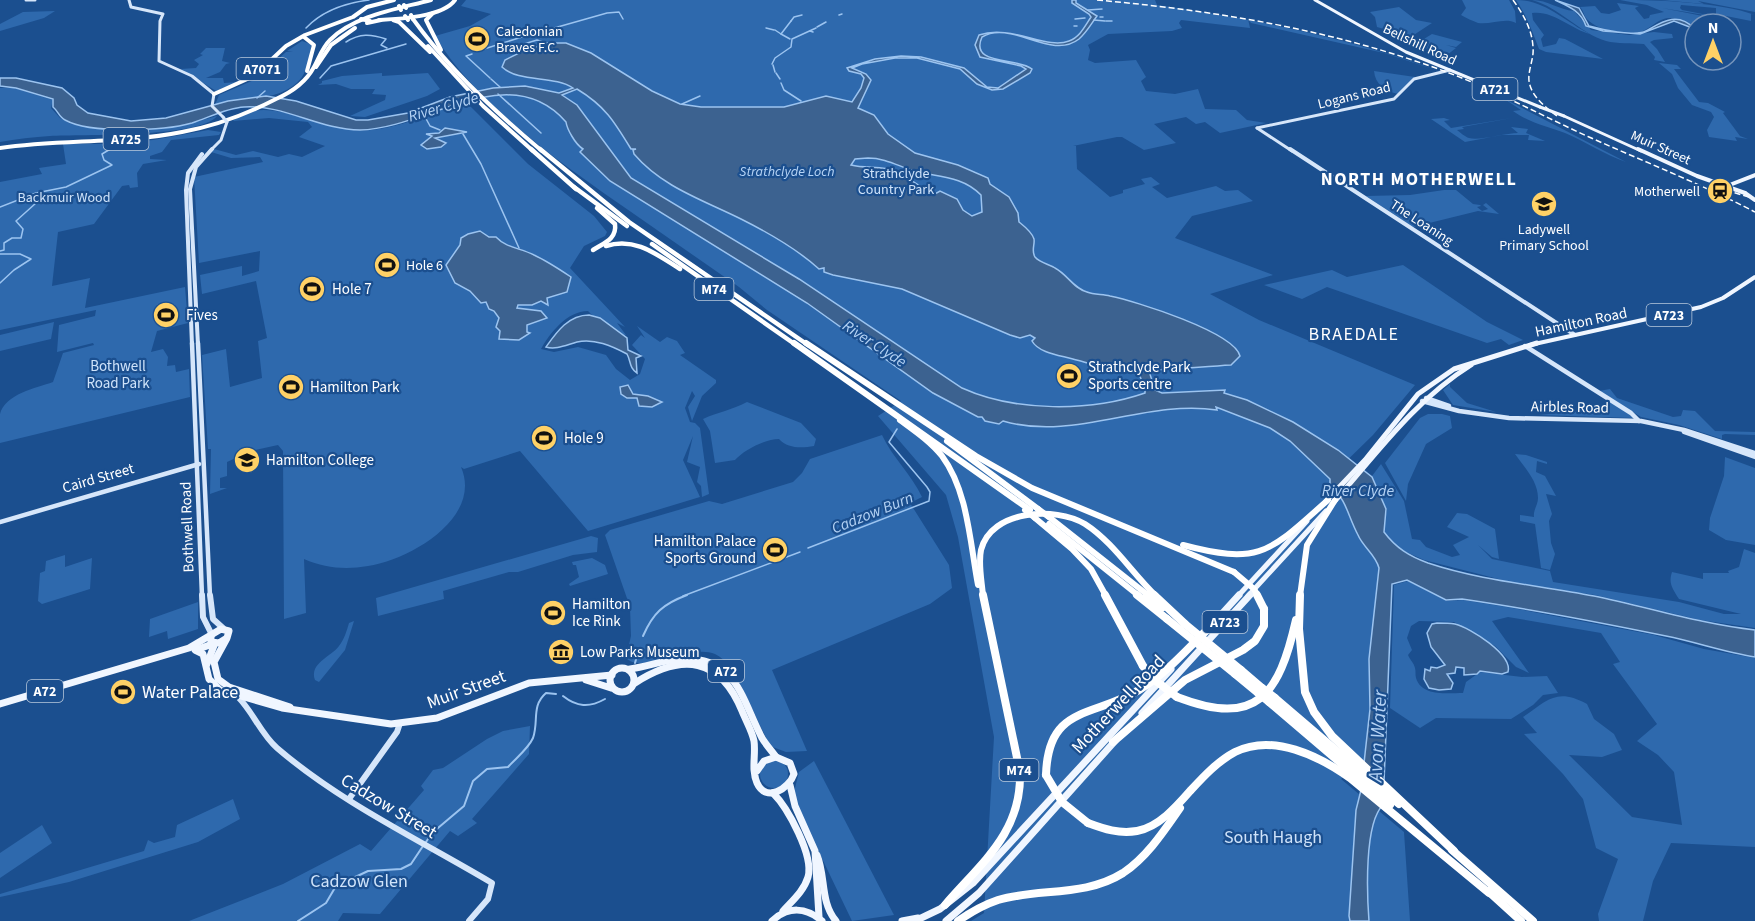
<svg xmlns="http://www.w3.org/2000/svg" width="1755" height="921" viewBox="0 0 1755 921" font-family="'Source Sans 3',sans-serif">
<rect width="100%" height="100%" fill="#1b4f8f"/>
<!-- green -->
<g fill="#2e69ad">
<path d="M466,0H1155L1157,5C1254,19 1347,37 1439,71L1384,53L1251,23L1248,19L1250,28L1181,20L1179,23L1182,28L1172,31L1108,34L1088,45L1090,50L1088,60L1095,63L1136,60L1146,77L1141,81L1146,91L1175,94L1198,89L1205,109L1236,110L1247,120L1266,123L1220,133L1205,122L1196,124L1186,117L1154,124L1176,143L1144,150L1122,137H1117L1073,146H1076L1077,169L1110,197L1123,193V190L1145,184L1141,179L1151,177L1160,184L1152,187L1167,198L1216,186L1225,191L1238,190L1253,201L1192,216L1175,238L1273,275L1210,294L1259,320L1415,385L1373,435L1329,478L1348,507L1357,534L1377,562L1379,568L1369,659L1370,709L1364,760L1341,779L1404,832L1410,921H971L984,913L994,737L958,537L946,495L878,416L901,401L767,310L739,287C704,263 669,238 634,214C566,167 478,107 435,36L470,26L491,14L461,6Z"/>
<path d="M1462,0H1509L1515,11L1516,23C1505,17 1491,25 1478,23C1473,21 1466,18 1461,15L1466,8Z"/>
<path d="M1516,0C1546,0 1565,22 1590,34C1571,29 1553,10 1532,13L1533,20L1544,35L1541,39L1543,47L1556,44L1559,38L1565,39L1603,59L1546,52L1539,49C1532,31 1527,16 1516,0Z"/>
<path d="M1532,0C1548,0 1559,10 1574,11L1591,30L1629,35L1654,32L1672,34L1673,38L1654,40L1650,42L1657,49L1665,62L1654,60L1655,57L1644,44C1632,43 1617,44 1606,41C1579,33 1561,8 1532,0Z"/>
<path d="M1620,0C1659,0 1719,2 1755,15L1751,14V21L1716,14V8L1681,5L1680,8L1682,10L1723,18L1662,8L1713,18L1729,24H1695V27C1687,23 1678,18 1668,18C1658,19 1652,27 1643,31C1630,36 1599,31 1589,21C1583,16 1585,13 1580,7L1595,6L1601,13L1609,14L1621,10L1617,3L1639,6L1635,8L1644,19L1649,18L1650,15L1664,12L1647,5Z"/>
<polygon points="1661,0 1755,0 1755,12 1698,1 1704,4"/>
<polygon points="1399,7 1416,20 1432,23 1403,42 1398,40 1405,35 1377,27 1375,17 1370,12"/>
<polygon points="55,11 44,18 0,31 0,24 23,12"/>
<polygon points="1432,34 1462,42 1456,47 1446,45 1456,48 1447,55 1414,45"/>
<path d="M302,41L313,45C310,55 308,68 302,77C282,103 243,97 215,105L219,95L254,80L286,52L293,51H287Z"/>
<polygon points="206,48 225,48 222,61 230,63 226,64 220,72 206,78 223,78 224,83 238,82 216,91 181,69 196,68 199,64 194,60 203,55 200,54"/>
<polygon points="1659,63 1677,65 1681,69 1674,69 1699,102 1708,103 1725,112 1723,113 1740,136 1748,139 1735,137 1737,141 1709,137 1707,130 1714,117 1711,112 1692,105 1678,88 1672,74"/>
<path d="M1374,71L1415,77L1398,94C1385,91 1375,84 1374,71Z"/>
<polygon points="382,73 382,76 428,73 440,89 427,96 365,117 350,116 385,100 386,95 372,94 375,89 351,89 336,84 318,85 322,83 322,81 342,76"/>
<path d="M0,88H14L53,100L51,108L60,118L71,124L125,131L184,125L217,116C201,138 80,134 50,136C34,137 16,139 0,142Z"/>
<path d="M1503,98L1626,162C1605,155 1586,142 1565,133C1548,127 1526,121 1513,111L1521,110Z"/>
<path d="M459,103H467L528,164L594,216L607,232L605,236L584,246L570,268L625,327L617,323L626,335L610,333L588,311C567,311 550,333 541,349L554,352L578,347L606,355L616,369L630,380L640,374L645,359L632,345L641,335L645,338L637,326L660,342L667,337L677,341L685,353L680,355L716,380V383L702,396L692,421L688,407L695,396L692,391L685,408L690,422L695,423L700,428L709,494L702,497L701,486L697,482L700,467L687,462L693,436L683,460L700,497L588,531L520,451L464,469L461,467C483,518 409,560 368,566C345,570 325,568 304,559L306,613L284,619L283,451L278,445L251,451L227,462V476L220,478V488H227L210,494L211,449H208L202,355L226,349L230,387L262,378L258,341L267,338L256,281L202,294L200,275L242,266V276L259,271L260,251L199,263L194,177L263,162L260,157L231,158L211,152L214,149L236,155L253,151L278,157L289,154L302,157L325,146L299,137L312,127L308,122L269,118L233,121C261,94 312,124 346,129C383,136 423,116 459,103Z"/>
<path d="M1444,118L1450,120L1444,121L1451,128L1512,118L1462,127L1464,129L1457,130C1460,132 1465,137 1469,138C1480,141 1505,133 1518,133L1511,127L1528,129L1526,133L1545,141L1528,140L1529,135H1502L1465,142L1431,119Z"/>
<path d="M208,130L221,132L219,135L171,140L162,152L150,156V159L167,160L143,164L137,173L138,187L130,188L129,185L122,186L94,224L58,232L52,286L90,278L85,308L185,287L188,323L157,331L151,352L163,349L168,357L167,366L175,365L176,372L189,369L190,397L0,443C0,434 0,423 0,414C5,394 36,388 53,382L63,353L94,345L93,343L57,352L59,325L95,316L96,310L0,330V182L42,174L39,168L66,164L63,144H108L153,140Z"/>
<polygon points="1444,190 1456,190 1473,204 1480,205 1481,206 1477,207 1482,211 1488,209 1483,205 1486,203 1499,214 1478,211 1413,227 1366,196 1410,195"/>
<polygon points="1403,265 1487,322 1523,340 1509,345 1501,339 1487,343 1327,287 1302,299 1264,285 1332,270 1347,277"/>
<polygon points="54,322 51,339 0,351 0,335"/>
<polygon points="1450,384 1450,387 1467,403 1496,412 1453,405 1443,390"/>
<polygon points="1610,389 1617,398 1673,417 1681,416 1683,410 1695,411 1715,431 1755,432 1755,435 1725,434 1722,435 1722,439 1679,425 1641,417 1599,391"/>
<polygon points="1611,401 1634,418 1538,415 1607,409"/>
<path d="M747,402L801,423L816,439L814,446C802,448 788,449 779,439C765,439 744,450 735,460L715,463L710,431L703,419C718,412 732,410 747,402Z"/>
<polygon points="1428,414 1442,414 1450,416 1452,428 1426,444 1408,484 1406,501 1385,463 1420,418"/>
<path d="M882,435C892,457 912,475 922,497L910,503L949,565L952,588L930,604L772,670L807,751L786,752L770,746L732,667L745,660L731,666C726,662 721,657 715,654C690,643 642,675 626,658L631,636L630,607L605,535L610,530L709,501L722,504L793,482L802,473L810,459Z"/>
<path d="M1515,454L1526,455L1547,462V464L1537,461L1536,472L1545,476L1556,496L1546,494L1552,514L1549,521L1551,543L1555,554L1550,570L1541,568L1535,524L1520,521V515L1534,517C1533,510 1538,505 1538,498C1538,481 1524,467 1515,454Z"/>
<polygon points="1725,457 1755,468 1755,545 1726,540 1709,530 1710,518 1724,476"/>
<path d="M1381,464L1404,501L1412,539L1420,540L1426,547L1452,557L1460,555L1453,545L1469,537L1447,527L1457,513L1467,514L1495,529L1499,559L1492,557L1478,545L1492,559L1550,571L1553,582L1679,602L1724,614H1741L1679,599C1673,589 1668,584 1672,572L1703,579V573H1729L1728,571L1739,567L1744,549L1755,553V628L1700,620L1595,595L1518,584L1424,560L1395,547L1384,532L1383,526L1387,510L1372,476Z"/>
<polygon points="591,536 598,538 597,552 573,555 518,572 509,572 443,591 444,599 378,616 376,598"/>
<polygon points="65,555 65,567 92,558 90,589 42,604 38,601 40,573 45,571 46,561"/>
<polygon points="592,558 605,565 608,574 570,586 569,584 579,577 576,565 573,565 572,562"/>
<path d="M1408,581L1447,601L1463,600L1507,607L1654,635L1704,649L1755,658V847L1671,843L1653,881L1643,921H1599L1598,914L1618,859L1596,848L1583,799L1563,774L1524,734L1537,733L1523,717C1547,701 1556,687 1587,704L1594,719L1614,734L1622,750L1602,757L1569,755L1632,817L1682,825L1674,772L1658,755L1637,741L1657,724L1613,664L1620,662L1601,633L1508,617L1492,621L1529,673L1516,667L1495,646L1454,622L1419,621L1411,626L1407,638L1412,650L1408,655C1410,660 1414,663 1415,668C1416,671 1415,675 1416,678C1422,697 1448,693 1463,693L1466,682L1480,672L1522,677L1547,676L1558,693L1543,695L1533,705L1511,719L1436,718L1420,728L1390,708L1394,585Z"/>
<polygon points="198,602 198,629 168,639 167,631 149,637 150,619"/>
<path d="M354,621L345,650L319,682L315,680C309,663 331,657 339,646C344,640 347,630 349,623Z"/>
<polygon points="530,726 529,754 472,819 477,823 458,836 450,831 380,914 343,913 338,921 189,921 283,884 360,844 371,851 424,790 421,786 433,770 443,768 487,739 503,731"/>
<circle cx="774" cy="774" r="14"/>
<polygon points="814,761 894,915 852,921 795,802 794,792 799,772"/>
<polygon points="233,799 240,819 198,842 69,882 0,897 0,894 144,851 148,840 154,843 175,837 177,825"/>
<polygon points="42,825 52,843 0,878 0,853"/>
</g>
<!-- water -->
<g fill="#3c6290" stroke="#9cc4f0" stroke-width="1.5" fill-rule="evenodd">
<path d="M1072,0H1076V3L1097,16C1091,24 1087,32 1079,39C1051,61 1011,19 982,37C969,66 1017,57 1032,69L1030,73L1003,89L992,90L977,84L960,69L917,58H895L862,64L852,68L866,74L871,80L858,108L874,115L888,134L915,153L958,165L988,178L990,184L1009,197L1018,213L1019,222C1024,226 1032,232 1034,239C1035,245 1031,251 1035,257C1040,263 1049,264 1055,268C1068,275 1073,288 1087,292C1094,295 1103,294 1110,296C1135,301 1234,332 1240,356L1231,365C1195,367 1159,372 1123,370C1105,369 1086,362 1069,358C1057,355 1038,352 1032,341L1035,338L1030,335L1020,338L1010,335L902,289L833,275L824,272V268L819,269C796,248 769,233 741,219C703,200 662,187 634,154L633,150L636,149H631C614,121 605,106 577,89L562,95L577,105L631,178L799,279L962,388C1015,412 1090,412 1145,393V388L1138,372L1149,371L1155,390L1162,393L1225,390L1224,393L1247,400L1293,422L1338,450L1372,477L1386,509L1384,532C1396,548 1409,556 1428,563C1482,581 1538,585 1594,596C1648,607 1700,624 1755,630V657C1724,652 1696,642 1666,636C1598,622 1530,609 1462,599L1446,600L1407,580L1392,584L1385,758L1383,805C1364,823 1367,895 1369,921H1350L1349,916L1356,810L1361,790L1370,709L1369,659L1379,568C1376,555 1363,547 1358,535C1347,514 1348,503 1330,484V479L1290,441L1270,428L1216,407L1217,410C1145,399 1074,442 1003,421L999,424L985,421L982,417H978L933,393L807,303L610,181L580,152L583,149C575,144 567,129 566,122C509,57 427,129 360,130C320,130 283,104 244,107C226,108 208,118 192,123C164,131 90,134 65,120C59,117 58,111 53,107V99L16,88L0,86V78H16L62,88L74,98L77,105L88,113L131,121L166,118L228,101L266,96L296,101L356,120H368L408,113L450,97L493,88L525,86L559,93L573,88C554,75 519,83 502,67L505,60L519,53L546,43H566L591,53L652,91L680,104L701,107H784L826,96L852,102L861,88L864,78L861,74L849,71L847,68L875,59L901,56L921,57L964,68L987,87L998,88L1026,69L1021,66L980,57L975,45L979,35C1011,24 1046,50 1069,41C1080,37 1085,26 1091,17L1089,14L1072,3ZM868,158C885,158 898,166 914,171C938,177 963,176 981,195L982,212L972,216L963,210L957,199L940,191L935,194C921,189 911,179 898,172C883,165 867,169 851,165L855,159Z"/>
<path d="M1555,0L1579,8L1589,26C1600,29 1635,37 1646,31C1662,22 1677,11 1695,29L1674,21L1640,34L1603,31L1586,26C1581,11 1568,6 1555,0Z"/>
<polygon points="445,128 467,132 435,138 446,143 441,147 427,149 421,145 432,136 426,134 439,133"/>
<path d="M480,231L489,237H496C506,248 521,248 534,255C547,261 559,269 571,277L567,292L547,298L548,305L541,301L532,305H518L517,308L541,311L547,318L527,325V332L530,333L519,340L499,339L500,331L496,327L499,318L494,311L489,309L486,302L481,303L470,291L455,283L446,265L460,245L461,238L468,234Z"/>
<path d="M589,315L600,318L627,338L628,350L641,356L636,358L637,373C629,368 631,361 627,354C612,346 594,338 577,342C566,345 556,350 546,347C556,333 568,315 589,315Z"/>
<polygon points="628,385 633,394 648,396 662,402 652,407 639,406 637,398 627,398 621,394 620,387"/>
<path d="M1437,623C1443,623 1449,623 1455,624C1471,628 1513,655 1508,672L1502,674L1480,671L1477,674L1464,675V668L1456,667L1455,673L1447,674L1453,683L1451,689L1439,690L1429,688L1424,679L1425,669L1430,671L1431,667L1437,668L1445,665L1431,647L1427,633L1432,624Z"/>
</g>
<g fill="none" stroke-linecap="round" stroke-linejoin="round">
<!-- stream-far1 -->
<g stroke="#9cc4f0" stroke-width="1.5">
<polyline points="1088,10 1102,9"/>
<polyline points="839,15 842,14"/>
<polyline points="1100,17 1103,17"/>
<polyline points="1075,19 1085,18"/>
<polyline points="1094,20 1105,21"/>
<polyline points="791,21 794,17 802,15"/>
<polyline points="1106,21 1112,21"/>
<polyline points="1074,26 1077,26"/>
<polyline points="817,27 826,22"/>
<path d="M306,28C323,10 345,3 369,0"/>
<polyline points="766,28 774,30"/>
<polyline points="775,30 781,34"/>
<polyline points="810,31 813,32"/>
<polyline points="533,34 607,13 619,12 623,19"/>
<polyline points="541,35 545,33"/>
<polyline points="790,39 781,34 791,21"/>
<path d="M346,42C360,33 371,34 386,39L381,45L387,48"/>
<polyline points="481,50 528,35"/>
<polyline points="519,53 511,48 537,40 546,43"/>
<polyline points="472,54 466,56 490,78"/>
<polyline points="772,64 775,58 791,47 792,39 816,28"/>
<polyline points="773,65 775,72"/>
<polyline points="776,73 780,79"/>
<polyline points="320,78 331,66 406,44"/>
<polyline points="491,79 500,87"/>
<polyline points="781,83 784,90 801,101"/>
<polyline points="498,94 541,133"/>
<polyline points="257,98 265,91"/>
<polyline points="682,104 700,96"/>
<polyline points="424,115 430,126 440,130"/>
<polyline points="463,134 481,164 519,248"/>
<polyline points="0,207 36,193 66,187 112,165 104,160 102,154 117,145"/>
<polyline points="0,251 4,250 4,243 12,238 21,238 23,229 16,221 36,203 30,199 34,194"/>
<polyline points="0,254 20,254 31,259 14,270 0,283"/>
<polyline points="808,548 929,501 930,492 927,487 889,442 897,429"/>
<polyline points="683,596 800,552"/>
</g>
<!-- stream -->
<g stroke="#9cc4f0" stroke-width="2">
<path d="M643,636C653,613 663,604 687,595"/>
<polyline points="635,663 639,649"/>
<path d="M563,696C577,707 589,708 605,699"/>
<path d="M426,842L432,833L464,806L473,781L487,769L508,767C516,758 528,749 533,738C539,721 531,706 546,693L556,694"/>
<polyline points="298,921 326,903 336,886 368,871 401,869 411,864 423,846"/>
</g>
<!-- secondary-far3 -->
<g stroke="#d6e6fa" stroke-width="3">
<polyline points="26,0 35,0"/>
<polyline points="129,0 131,7 163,14 160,21 159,61 192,76 214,94 212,106 223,117"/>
<polyline points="1257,128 1292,151"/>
<polyline points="1257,128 1394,99 1414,79 1450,70"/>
<polyline points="210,151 221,140 227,122"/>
</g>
<!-- secondary-far2 -->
<g stroke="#d6e6fa" stroke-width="4">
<polyline points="1290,149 1575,335"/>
<polyline points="192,345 186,190 188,173 202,154"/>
<polyline points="198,345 190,189 196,167 212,149"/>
</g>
<!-- secondary-far1 -->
<g stroke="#d6e6fa" stroke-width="4.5">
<polyline points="192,343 202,596"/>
<polyline points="198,343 210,596"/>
<polyline points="1525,346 1631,413 1639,421"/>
<polyline points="1426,398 1449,406"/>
<polyline points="1422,401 1459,411 1509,418 1641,421 1684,430 1755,453"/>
<polyline points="1684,432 1755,457"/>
<polyline points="0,522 199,464"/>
</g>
<!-- secondary -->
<g stroke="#d6e6fa" stroke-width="6">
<polyline points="202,595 203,617 212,635"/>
<polyline points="210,595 213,619 223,628"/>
<path d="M238,697C253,712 261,734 277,748C341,803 420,840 492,883L488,899L469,921"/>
<polyline points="349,799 397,732 400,723"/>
</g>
<!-- primary-far3 -->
<g stroke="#f0f6ff" stroke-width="3">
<polyline points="1315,0 1406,52 1540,107"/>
<polyline points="1564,116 1641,151"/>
</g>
<!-- primary-far2 -->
<g stroke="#f0f6ff" stroke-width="4">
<polyline points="1638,149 1697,176 1745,193"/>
<polyline points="1727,186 1755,175"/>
<polyline points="1530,345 1701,307 1723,298 1755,277"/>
</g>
<!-- primary-far1 -->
<g stroke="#f0f6ff" stroke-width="5">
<polyline points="1326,501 1365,460 1418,394 1454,369 1537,343"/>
<path d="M1334,502C1377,453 1415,400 1471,365"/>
<polyline points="1238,596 1307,521"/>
<polyline points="1248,596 1326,511"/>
</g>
<!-- primary -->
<g stroke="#f0f6ff" stroke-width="7">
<polyline points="1208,629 1239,595"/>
<polyline points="226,640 214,662 218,679 229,687 290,707"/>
<polyline points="195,650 203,654 209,679 220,690 282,708 391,724 437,718 529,683 612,675"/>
<polyline points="196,650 215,643 207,664"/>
<circle cx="622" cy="680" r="12"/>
<path d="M630,669C647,667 663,660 680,659C737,656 741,698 762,738C766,745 772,751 776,757"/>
<polyline points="586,680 611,688"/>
<path d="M635,683C682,653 720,657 742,711C746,721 752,731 754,741C756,754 751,770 757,783C766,803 789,789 794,774L790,763L776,757L764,761L757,771"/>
<polyline points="0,704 189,648 221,629 229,631 227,638 219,643 211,642 211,637"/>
<polyline points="1142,713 1250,595"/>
<polyline points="790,785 795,806 815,851 819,917"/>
<path d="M773,793C788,808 814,856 808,877C804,891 792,901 783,911"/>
<path d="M817,855C826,877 820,902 836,921"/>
<path d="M772,921C788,906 806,907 822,921"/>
<polyline points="902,921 918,918"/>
<polyline points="915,921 940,909 973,883 1171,669"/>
<polyline points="946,921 979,893 1115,741"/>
</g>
<!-- highway-far3 -->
<g stroke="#fff" stroke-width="4">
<polyline points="433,13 426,20 441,50"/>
<path d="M413,19C448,68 495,112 542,151"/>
<path d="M379,20C399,19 443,17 455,0"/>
<polyline points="393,20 399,22 430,52"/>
<polyline points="367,23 381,20"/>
<polyline points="304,37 314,45 307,71"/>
<polyline points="428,46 483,106 533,151"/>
<polyline points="316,67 331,45 355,28"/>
<polyline points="214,94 254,76 286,46 305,35 353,17 367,7 394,0"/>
<path d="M0,148C60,139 122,144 182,132C215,126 247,114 276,99C292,92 306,82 314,67C319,58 322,48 330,40C355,15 398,9 431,0"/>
</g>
<!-- highway-far2 -->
<g stroke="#fff" stroke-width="4.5">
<polyline points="531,149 576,189"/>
<polyline points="540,149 629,222 808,345"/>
<polyline points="574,187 627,226"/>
<polyline points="652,244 796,345"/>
<path d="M606,246C635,237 656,254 680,269"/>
<path d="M593,250C604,243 617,239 615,224L597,208"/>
</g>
<!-- highway-far1 -->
<g stroke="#fff" stroke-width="6">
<polyline points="794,343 1030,510"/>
<polyline points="806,343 976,456 1032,488 1234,572"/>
<path d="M900,420C915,431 931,442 942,456C968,491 970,543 978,585"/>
<polyline points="947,441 1038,509"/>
<polyline points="1049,517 1149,596"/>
<polyline points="1035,518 1072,549 1091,569 1106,596"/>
<polyline points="1049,524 1139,596"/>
<path d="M1183,545C1262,566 1270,551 1328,500"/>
<path d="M983,596C982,582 978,564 981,550C991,510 1055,506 1085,524C1113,542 1132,573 1156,596"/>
<polyline points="1300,596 1307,545 1335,500"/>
</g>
<!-- highway -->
<g stroke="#fff" stroke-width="8">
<polyline points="1105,595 1143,666"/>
<polyline points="1137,595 1167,619"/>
<polyline points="1147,595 1163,607"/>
<polyline points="1154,595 1185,624"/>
<polyline points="1300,595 1299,629 1305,692 1314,712 1332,736 1454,851"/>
<polyline points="1241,670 1262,688"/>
<polyline points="1235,674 1258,693"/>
<path d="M1177,697C1257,728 1279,695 1296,620"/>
<polyline points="1275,698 1399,804"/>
<polyline points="1269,702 1390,805"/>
<polyline points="1113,742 1185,680 1243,650 1255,641 1264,626 1264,609"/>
<path d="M1046,775C1048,705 1092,718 1139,690C1166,674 1187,649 1209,628"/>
<path d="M1088,823C1104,829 1119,834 1137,831C1159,827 1177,806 1191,790C1204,776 1218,761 1235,752C1273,733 1319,756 1350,778L1489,893"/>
<polyline points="1452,850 1533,921"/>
<polyline points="1488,891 1521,921"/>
<path d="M945,905C981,863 1022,833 1020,772L983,595"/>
<path d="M958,921C971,912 983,905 998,900C1039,888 1085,897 1123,873C1147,857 1164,831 1180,808"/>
</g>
<!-- rail -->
<g stroke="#fff" stroke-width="1.5" stroke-dasharray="6 3" stroke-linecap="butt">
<path d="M1097,0C1220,11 1341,31 1457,76C1502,94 1545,117 1589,137C1645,162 1701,184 1755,212"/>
<path d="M1513,0C1523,14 1532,29 1533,47C1534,57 1530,65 1529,75C1527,93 1544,106 1557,116"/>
<polyline points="1726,190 1755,199"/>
</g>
<!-- secondary-bridge -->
<polyline stroke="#d6e6fa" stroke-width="3" points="223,117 227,122"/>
<!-- primary-bridge-far1 -->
<polyline stroke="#f0f6ff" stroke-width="3" points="1540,107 1564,116"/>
<!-- primary-bridge -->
<polyline stroke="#f0f6ff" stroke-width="4" points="1745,193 1755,200"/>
<!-- highway-bridge-far2 -->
<g stroke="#fff" stroke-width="4">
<polyline points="404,5 406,8"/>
<polyline points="399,6 401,10"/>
<polyline points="411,15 413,19"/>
<polyline points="405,16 408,20"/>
<polyline points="361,19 370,21"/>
</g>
<!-- highway-bridge-far1 -->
<g stroke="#fff" stroke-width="6">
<polyline points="1038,509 1049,517"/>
<polyline points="1025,510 1035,518"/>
<polyline points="1234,572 1254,589 1258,596"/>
</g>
<!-- highway-bridge -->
<g stroke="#fff" stroke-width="8">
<polyline points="1257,595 1264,609"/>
<polyline points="1167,619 1235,674"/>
<polyline points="1185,624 1241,670"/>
<polyline points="1143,666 1156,681 1177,697"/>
<polyline points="1262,688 1275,698"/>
<polyline points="1258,693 1269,702"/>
<polyline points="1046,775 1062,802 1088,823"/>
</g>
</g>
<!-- icons -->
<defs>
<g id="stadium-disc" transform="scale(1.35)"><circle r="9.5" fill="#ffd166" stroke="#1b4f8f"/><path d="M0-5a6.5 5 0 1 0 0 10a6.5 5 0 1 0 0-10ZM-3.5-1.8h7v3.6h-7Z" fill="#111"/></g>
<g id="station-disc" transform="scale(1.35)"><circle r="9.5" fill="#ffd166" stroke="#1b4f8f"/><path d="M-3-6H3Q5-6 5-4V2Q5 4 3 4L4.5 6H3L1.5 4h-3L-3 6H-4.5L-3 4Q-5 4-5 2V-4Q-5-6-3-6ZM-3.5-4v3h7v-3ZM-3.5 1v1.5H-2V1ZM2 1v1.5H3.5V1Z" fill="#111"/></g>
<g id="school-disc" transform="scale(1.35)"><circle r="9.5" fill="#ffd166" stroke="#1b4f8f"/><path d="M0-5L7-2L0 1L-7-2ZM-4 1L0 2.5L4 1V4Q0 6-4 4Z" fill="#111"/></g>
<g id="museum-disc" transform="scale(1.35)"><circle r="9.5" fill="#ffd166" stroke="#1b4f8f"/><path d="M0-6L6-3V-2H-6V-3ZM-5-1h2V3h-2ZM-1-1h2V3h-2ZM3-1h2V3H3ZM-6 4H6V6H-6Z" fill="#111"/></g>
</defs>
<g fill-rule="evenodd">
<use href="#stadium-disc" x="477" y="39"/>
<use href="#station-disc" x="1720" y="191"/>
<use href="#school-disc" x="1544" y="204"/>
<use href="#stadium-disc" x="387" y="265"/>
<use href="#stadium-disc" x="312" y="289"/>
<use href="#stadium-disc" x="166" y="315"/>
<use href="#stadium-disc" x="1069" y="376"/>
<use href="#stadium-disc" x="291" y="387"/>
<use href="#stadium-disc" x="544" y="438"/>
<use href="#school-disc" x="247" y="460"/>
<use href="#stadium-disc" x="775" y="550"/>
<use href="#stadium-disc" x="553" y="613"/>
<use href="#museum-disc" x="561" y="652"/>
<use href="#stadium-disc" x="123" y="692"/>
</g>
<g text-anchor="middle" stroke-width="4.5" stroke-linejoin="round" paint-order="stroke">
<!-- far-poi labels -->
<g font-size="14" fill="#fff" stroke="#1b4f8f" text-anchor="start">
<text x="496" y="36">Caledonian<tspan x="496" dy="16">Braves F.C.</tspan></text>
<text x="1700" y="196" text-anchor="end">Motherwell</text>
<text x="1544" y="234" text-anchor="middle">Ladywell<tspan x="1544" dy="16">Primary School</tspan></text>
<text x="406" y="270">Hole 6</text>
</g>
<!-- far-street labels -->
<g font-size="14" fill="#fff" stroke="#1b4f8f">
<text transform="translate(1420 44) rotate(25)" y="5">Bellshill Road</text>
<text transform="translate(1354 95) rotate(-14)" y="5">Logans Road</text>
<text transform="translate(1661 147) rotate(24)" y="5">Muir Street</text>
<text transform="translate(1422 222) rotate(33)" y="5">The Loaning</text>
</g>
<!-- shield labels -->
<g fill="#1b4f8f" stroke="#bbcadd" stroke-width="1.5">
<rect x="236.5" y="58" width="51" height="22" rx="4.5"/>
<rect x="1472.5" y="78" width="45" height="22" rx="4.5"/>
<rect x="103.5" y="128" width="45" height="22" rx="4.5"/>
<rect x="694.5" y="278" width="39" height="22" rx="4.5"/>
<rect x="1646.5" y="304" width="45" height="22" rx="4.5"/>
<rect x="1202.5" y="611" width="45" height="22" rx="4.5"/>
<rect x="708" y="660" width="36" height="22" rx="4.5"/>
<rect x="27" y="680" width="36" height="22" rx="4.5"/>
<rect x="999.5" y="759" width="39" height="22" rx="4.5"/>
</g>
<g font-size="14" font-weight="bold" fill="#fff">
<text x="262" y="74">A7071</text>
<text x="1495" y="94">A721</text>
<text x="126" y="144">A725</text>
<text x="714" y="294">M74</text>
<text x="1669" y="320">A723</text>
<text x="1225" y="627">A723</text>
<text x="726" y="676">A72</text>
<text x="45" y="696">A72</text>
<text x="1019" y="775">M74</text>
</g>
<!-- far-water labels -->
<g font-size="14" font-style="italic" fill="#b5d3f5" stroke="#1b4f8f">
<text x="787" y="176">Strathclyde Loch</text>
</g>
<!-- far-park labels -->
<g font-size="14" fill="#cfe3fa" stroke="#1b4f8f">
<text x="896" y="178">Strathclyde<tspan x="896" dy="16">Country Park</tspan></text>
<text x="64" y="202">Backmuir Wood</text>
</g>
<!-- poi labels -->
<g font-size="15" fill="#fff" stroke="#1b4f8f" text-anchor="start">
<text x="332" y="294">Hole 7</text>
<text x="186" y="320">Fives</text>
<text x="1088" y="372">Strathclyde Park<tspan x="1088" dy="17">Sports centre</tspan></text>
<text x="310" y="392">Hamilton Park</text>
<text x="564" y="443">Hole 9</text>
<text x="266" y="465">Hamilton College</text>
<text x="756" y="546" text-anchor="end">Hamilton Palace<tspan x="756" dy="17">Sports Ground</tspan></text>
<text x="572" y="609">Hamilton<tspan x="572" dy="17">Ice Rink</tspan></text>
<text x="580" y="657">Low Parks Museum</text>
</g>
<!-- street labels -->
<g font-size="15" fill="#fff" stroke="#1b4f8f">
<text transform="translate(1581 322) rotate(-12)" y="5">Hamilton Road</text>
<text transform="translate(1570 407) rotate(1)" y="5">Airbles Road</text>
<text transform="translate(98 478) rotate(-16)" y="5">Caird Street</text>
<text transform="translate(187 527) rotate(-92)" y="5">Bothwell Road</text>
</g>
<!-- park labels -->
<g font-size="15" fill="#cfe3fa" stroke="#1b4f8f">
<text x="118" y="371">Bothwell<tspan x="118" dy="17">Road Park</tspan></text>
</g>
<!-- water labels -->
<g font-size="16" font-style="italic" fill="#b5d3f5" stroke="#1b4f8f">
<text transform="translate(443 106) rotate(-16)" y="6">River Clyde</text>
<text transform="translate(875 343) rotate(33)" y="6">River Clyde</text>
<text x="1358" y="496">River Clyde</text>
<text transform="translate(872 512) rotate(-22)" y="6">Cadzow Burn</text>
</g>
<!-- far-district labels -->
<g font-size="18" font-weight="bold" letter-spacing="1.5" fill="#fff" stroke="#1b4f8f">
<text x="1419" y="185">NORTH MOTHERWELL</text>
</g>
<!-- quarter labels -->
<g font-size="18" letter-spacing="1.5" fill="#fff" stroke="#1b4f8f">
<text x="1354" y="340">BRAEDALE</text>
</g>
<!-- near-street labels -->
<g font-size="18" fill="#fff" stroke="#1b4f8f">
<text transform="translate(466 689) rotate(-20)" y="6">Muir Street</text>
<text transform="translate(1118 704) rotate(-47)" y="6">Motherwell Road</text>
<text transform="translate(389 806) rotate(31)" y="6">Cadzow Street</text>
</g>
<!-- near-poi labels -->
<g font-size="18" fill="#fff" stroke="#1b4f8f" text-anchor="start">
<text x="142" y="698">Water Palace</text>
</g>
<!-- near-park labels -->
<g font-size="18" fill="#cfe3fa" stroke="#1b4f8f">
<text x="1273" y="843">South Haugh</text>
<text x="359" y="887">Cadzow Glen</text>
</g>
<!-- near-water labels -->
<g font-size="20" font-style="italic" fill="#b5d3f5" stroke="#1b4f8f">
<text transform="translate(1377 736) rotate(-87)" y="7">Avon Water</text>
</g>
</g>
<!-- north arrow -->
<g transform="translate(1713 42)"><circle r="28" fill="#1b4f8f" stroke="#7695bc" stroke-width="1.5"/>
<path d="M0-4.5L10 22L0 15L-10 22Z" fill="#ffd166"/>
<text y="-9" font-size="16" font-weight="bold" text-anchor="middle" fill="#ffffff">N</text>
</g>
</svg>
